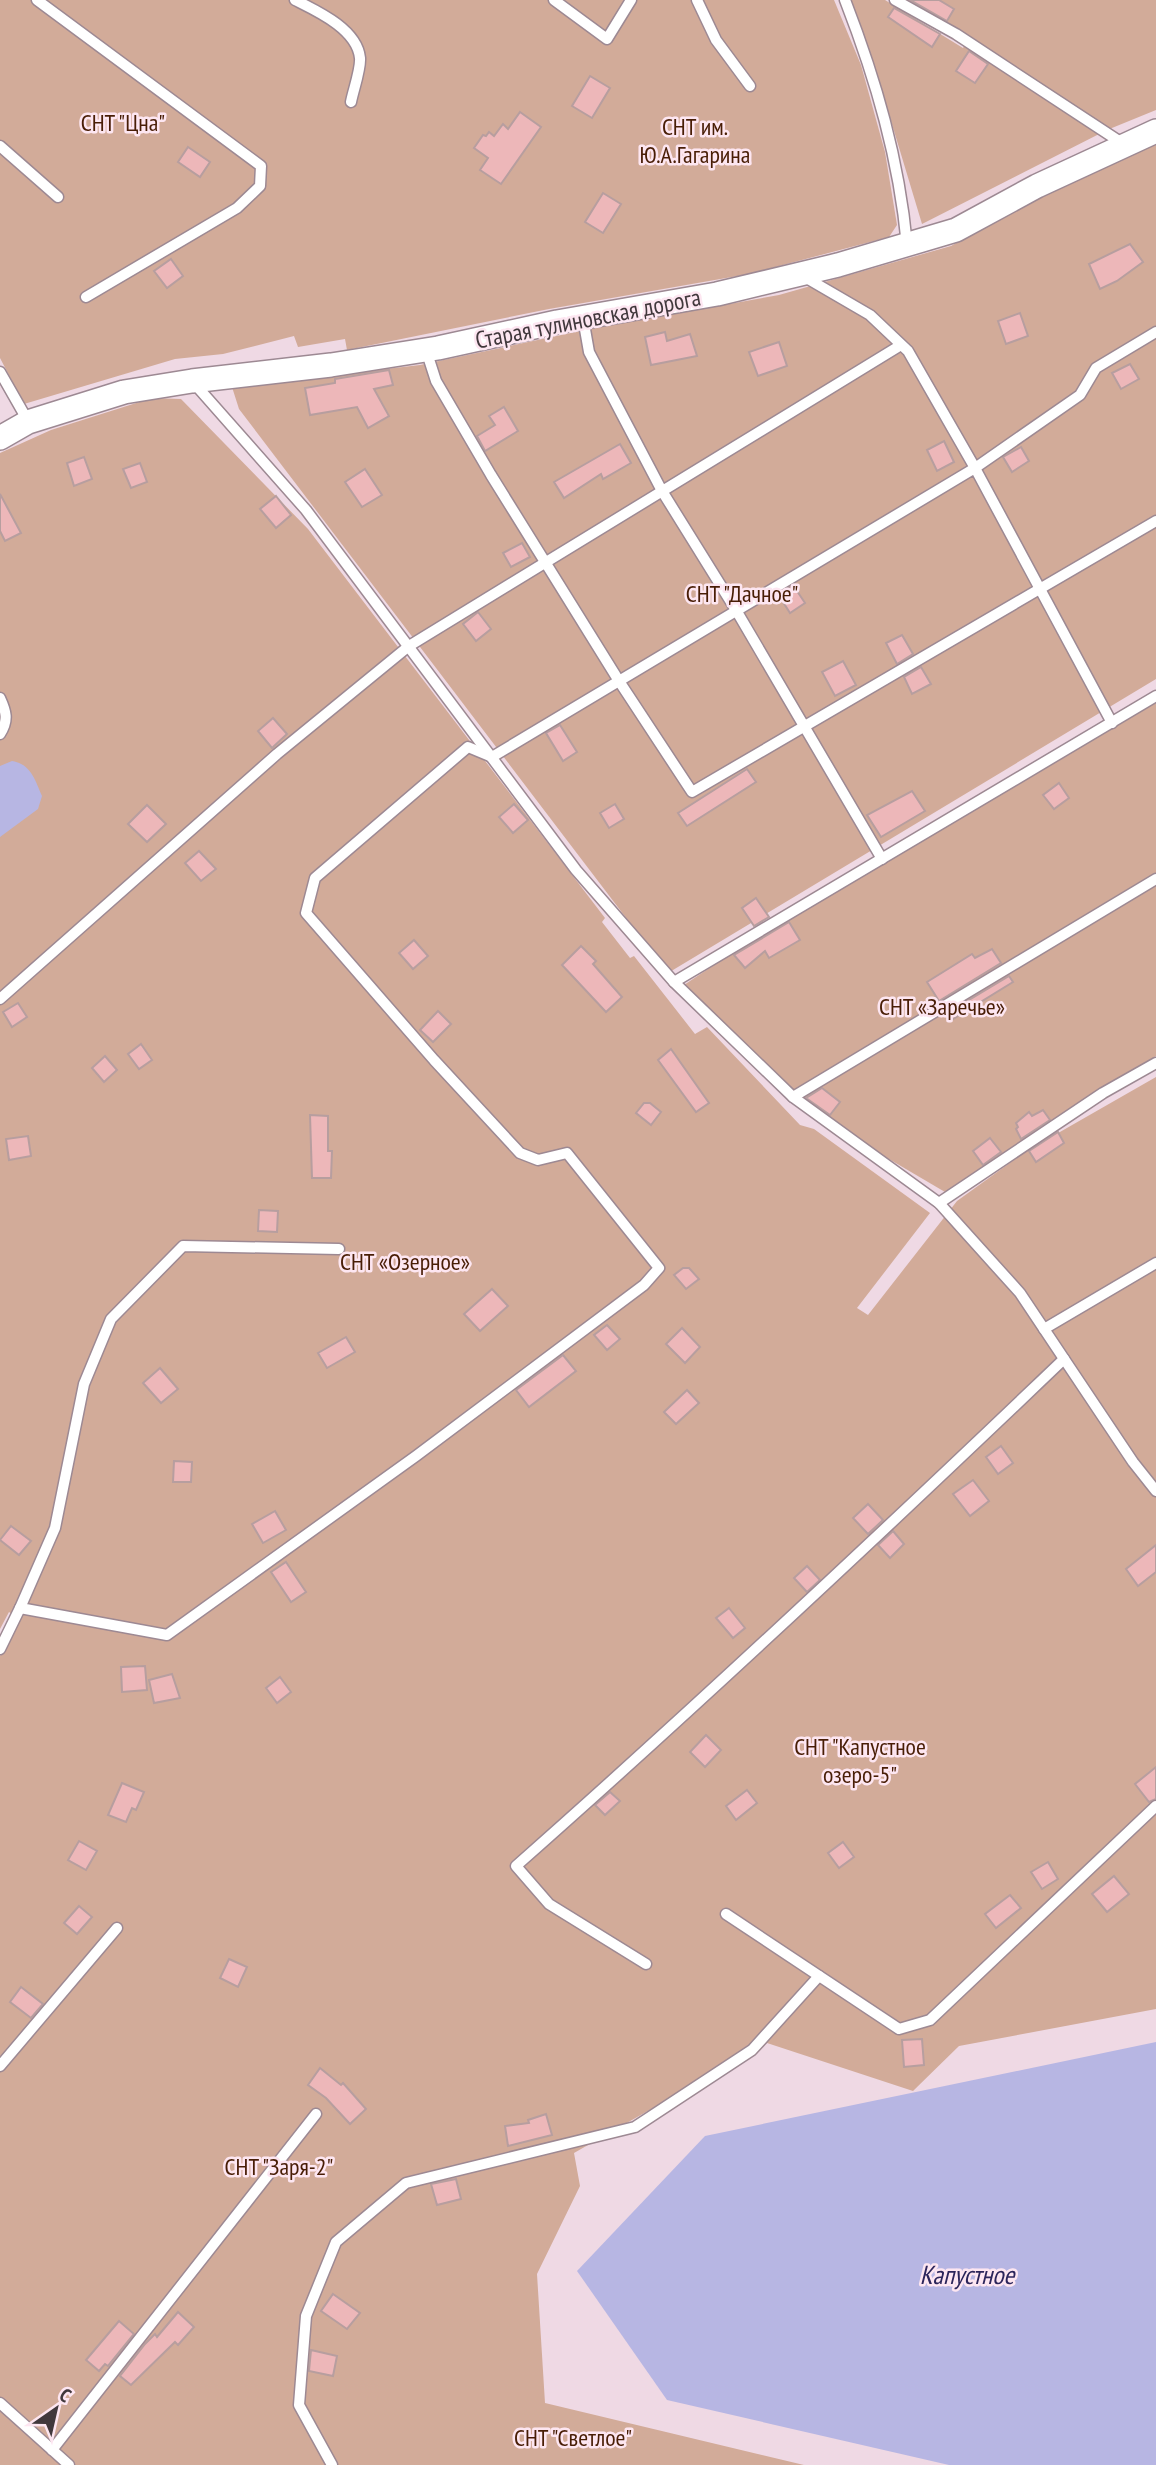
<svg xmlns="http://www.w3.org/2000/svg" width="1156" height="2465" viewBox="0 0 1156 2465" font-family="'PT Sans Narrow',sans-serif">
<rect width="100%" height="100%" fill="#efd9e4"/>
<!-- green -->
<g fill="#d2ab99">
<polygon points="0,0 834,0 861,65 885,152 897,225 889,237 749,274 549,309 347,350 345,339 298,347 294,336 223,354 175,359 24,404 0,358"/>
<polygon points="851,0 885,0 963,48 969,37 907,0 1156,0 1156,110 1107,130 922,224 879,81"/>
<polygon points="1156,141 1156,679 668,973 239,409 232,387 420,365 585,330 779,295 951,246 1053,188 1055,191"/>
<polygon points="152,398 181,399 308,529 605,918 602,922 630,958 634,956 695,1034 707,1027 800,1125 814,1129 930,1213 857,1308 868,1315 957,1201 1025,1152 1156,1077 1156,2009 959,2046 913,2091 767,2043 574,2153 580,2186 537,2274 545,2403 804,2465 0,2465 0,1656 18,1618 9,1612 0,1629 0,453 51,430"/>
<polygon points="1156,695 1156,1056 945,1192 843,1132 802,1100 684,985 801,907"/>
</g>
<!-- water -->
<g fill="#b7b6e3">
<path d="M12,761C31,764 35,780 42,796L38,809L0,837V766Z"/>
<polygon points="1156,2042 1156,2465 949,2465 667,2400 577,2271 705,2136"/>
</g>
<!-- building -->
<g fill="#edb7b9" stroke="#b79e9f" stroke-width="2">
<polygon points="910,0 939,0 954,9 947,21"/>
<polygon points="894,8 940,34 932,47 888,17"/>
<polygon points="969,51 988,64 975,83 956,71"/>
<polygon points="590,76 610,88 592,118 572,106"/>
<polygon points="520,112 541,127 501,184 480,170 488,158 474,148 483,135 486,136 489,132 494,136 503,124 508,129"/>
<polygon points="188,147 210,162 200,177 178,162"/>
<polygon points="603,193 621,204 603,233 585,222"/>
<polygon points="1130,244 1143,262 1117,281 1100,289 1089,264"/>
<polygon points="171,259 183,276 167,288 154,271"/>
<polygon points="1020,313 1028,336 1006,344 998,321"/>
<polygon points="665,332 667,341 690,334 697,356 651,365 645,337"/>
<polygon points="779,342 787,366 758,376 749,352"/>
<polygon points="1130,364 1139,379 1121,389 1112,373"/>
<polygon points="389,370 393,385 374,389 389,416 368,428 357,407 310,415 305,388 335,383 335,379"/>
<polygon points="504,407 518,431 485,451 477,436 495,425 489,416"/>
<polygon points="944,441 954,462 937,471 927,450"/>
<polygon points="620,444 631,463 603,479 601,474 564,498 554,482"/>
<polygon points="1021,447 1029,461 1012,472 1003,457"/>
<polygon points="84,457 92,479 74,486 67,463"/>
<polygon points="140,463 147,482 131,488 123,469"/>
<polygon points="365,469 382,495 362,507 345,482"/>
<polygon points="0,494 21,533 5,541 0,531"/>
<polygon points="276,496 291,515 276,528 260,509"/>
<polygon points="522,543 530,557 511,567 503,553"/>
<polygon points="793,585 805,603 790,613 778,594"/>
<polygon points="478,612 491,629 476,641 463,624"/>
<polygon points="902,635 913,654 897,664 886,643"/>
<polygon points="843,661 856,685 835,696 822,672"/>
<polygon points="921,667 931,684 912,694 904,677"/>
<polygon points="273,718 287,734 272,748 258,731"/>
<polygon points="560,725 577,752 563,761 546,733"/>
<polygon points="747,769 756,782 687,826 678,813"/>
<polygon points="1059,783 1069,798 1054,809 1043,795"/>
<polygon points="912,791 925,811 881,837 867,815"/>
<polygon points="514,804 528,820 513,833 499,817"/>
<polygon points="615,804 624,819 609,828 600,813"/>
<polygon points="147,805 166,824 147,842 128,824"/>
<polygon points="199,851 216,869 201,881 185,863"/>
<polygon points="756,898 769,917 754,926 742,908"/>
<polygon points="789,922 800,940 769,958 765,951 745,968 734,955"/>
<polygon points="414,940 428,956 413,969 399,953"/>
<polygon points="581,946 596,961 593,964 622,997 606,1012 562,965"/>
<polygon points="992,949 1001,963 939,1001 927,982 972,954 975,958"/>
<polygon points="1009,976 1013,982 953,1019 949,1012"/>
<polygon points="18,1003 27,1017 12,1027 3,1012"/>
<polygon points="438,1011 451,1024 433,1042 420,1030"/>
<polygon points="141,1044 152,1060 139,1069 128,1054"/>
<polygon points="671,1049 709,1103 696,1112 658,1060"/>
<polygon points="105,1056 117,1070 104,1082 92,1068"/>
<polygon points="822,1088 840,1102 830,1115 806,1098"/>
<polygon points="644,1103 650,1103 661,1112 651,1125 636,1113"/>
<polygon points="1043,1110 1050,1120 1021,1139 1016,1129 1018,1127 1016,1123 1029,1112 1032,1116"/>
<polygon points="310,1115 328,1116 328,1151 332,1151 331,1178 312,1178"/>
<polygon points="1058,1132 1064,1143 1036,1162 1029,1151"/>
<polygon points="28,1136 31,1156 9,1160 6,1139"/>
<polygon points="990,1138 1001,1152 983,1165 973,1151"/>
<polygon points="259,1210 278,1211 277,1232 258,1231"/>
<polygon points="683,1268 689,1268 699,1279 686,1289 674,1275"/>
<polygon points="492,1289 508,1306 480,1331 464,1314"/>
<polygon points="607,1325 620,1339 607,1350 594,1335"/>
<polygon points="682,1328 700,1347 685,1363 666,1344"/>
<polygon points="346,1337 355,1352 327,1368 318,1353"/>
<polygon points="563,1355 576,1371 529,1407 516,1390"/>
<polygon points="160,1368 178,1389 161,1403 143,1383"/>
<polygon points="687,1390 699,1403 676,1424 664,1412"/>
<polygon points="1001,1446 1013,1463 998,1474 986,1457"/>
<polygon points="174,1461 192,1462 191,1482 173,1482"/>
<polygon points="973,1480 989,1501 970,1516 953,1494"/>
<polygon points="868,1504 883,1520 868,1534 853,1518"/>
<polygon points="275,1511 286,1530 263,1543 252,1524"/>
<polygon points="11,1526 31,1541 19,1555 0,1540"/>
<polygon points="893,1531 904,1544 890,1558 878,1545"/>
<polygon points="1156,1545 1156,1572 1138,1586 1126,1569"/>
<polygon points="286,1562 306,1592 291,1602 271,1572"/>
<polygon points="807,1566 820,1580 807,1592 794,1578"/>
<polygon points="729,1608 745,1628 733,1638 716,1618"/>
<polygon points="145,1666 147,1690 122,1692 121,1667"/>
<polygon points="172,1674 180,1698 154,1703 149,1680"/>
<polygon points="280,1677 291,1692 277,1703 266,1688"/>
<polygon points="706,1735 721,1750 705,1767 690,1752"/>
<polygon points="1156,1767 1156,1799 1149,1802 1135,1784"/>
<polygon points="122,1783 144,1792 136,1810 132,1808 126,1822 108,1815"/>
<polygon points="747,1790 757,1803 736,1820 726,1806"/>
<polygon points="610,1792 620,1801 605,1815 595,1805"/>
<polygon points="79,1841 97,1851 86,1870 68,1860"/>
<polygon points="843,1842 854,1857 839,1868 828,1853"/>
<polygon points="1048,1862 1058,1879 1042,1889 1031,1872"/>
<polygon points="1114,1876 1129,1894 1107,1912 1092,1894"/>
<polygon points="1010,1895 1021,1908 996,1928 985,1914"/>
<polygon points="79,1906 92,1917 77,1934 64,1923"/>
<polygon points="229,1959 247,1967 238,1987 220,1978"/>
<polygon points="21,1987 43,2004 31,2018 10,2002"/>
<polygon points="922,2039 924,2065 904,2067 902,2040"/>
<polygon points="320,2068 341,2085 343,2083 366,2109 350,2124 326,2098 308,2085"/>
<polygon points="546,2114 552,2135 508,2146 505,2126 529,2123 528,2120"/>
<polygon points="456,2179 461,2199 437,2205 431,2184"/>
<polygon points="333,2294 360,2313 347,2329 321,2311"/>
<polygon points="178,2312 194,2327 178,2345 175,2342 131,2385 120,2376 145,2344 155,2334 157,2337"/>
<polygon points="119,2321 134,2334 108,2366 105,2364 99,2371 86,2360"/>
<polygon points="311,2350 337,2356 333,2376 309,2371"/>
</g>
<g fill="none" stroke-linecap="round" stroke-linejoin="round">
<!-- service casing -->
<g stroke="#9d8993" stroke-width="13">
<g id="service">
<polyline points="37,0 261,166 260,186 237,208 86,297"/>
<path d="M295,0C317,11 357,29 360,58C361,69 353,91 351,102"/>
<polyline points="554,0 607,39 631,0"/>
<polyline points="697,0 716,40 750,86"/>
<path d="M845,0C876,80 899,159 907,245"/>
<polyline points="895,0 956,34 1125,145"/>
<polyline points="0,146 58,197"/>
<polyline points="803,276 870,315 908,351 975,468 1080,395 1096,368 1156,332"/>
<polyline points="583,318 589,352 662,491 736,610 882,859"/>
<polyline points="426,350 436,381 491,475 619,681 692,792 1156,521"/>
<polyline points="0,372 28,421"/>
<polyline points="193,382 306,510 576,870 674,982 793,1097 939,1203 1020,1293 1133,1462 1156,1491"/>
<path d="M0,698C6,711 9,720 0,734"/>
<polyline points="674,982 1156,696"/>
<polyline points="0,999 277,754 409,646 901,345"/>
<polyline points="793,1097 1156,879"/>
<polyline points="939,1203 1103,1093 1156,1063"/>
<polyline points="339,1249 183,1246 111,1319 84,1384 55,1528 20,1608 167,1635 416,1456 644,1285 659,1268 567,1153 538,1160 520,1153 434,1060 306,913 315,878 468,747 492,757 975,468 1112,723"/>
<polyline points="1044,1329 1156,1263"/>
<polyline points="0,1649 20,1608"/>
<polyline points="726,1914 899,2029 930,2020 1156,1806"/>
<path d="M646,1964L549,1904L516,1866C703,1701 884,1531 1064,1359"/>
<polyline points="0,2066 117,1928"/>
<polyline points="0,2403 69,2465"/>
<polyline points="52,2450 316,2114"/>
<polyline points="332,2465 299,2405 306,2316 336,2242 406,2183 635,2127 752,2050 819,1976"/>
</g>
</g>
<!-- tertiary casing -->
<g stroke="#9d8993" stroke-width="26">
<polyline id="tertiary" points="0,438 28,422 124,392 192,381 331,365 438,348 557,322 717,294 838,265 956,230 1037,186 1156,131"/>
</g>
<!-- service -->
<use href="#service" stroke="#fff" stroke-width="10"/>
<!-- tertiary -->
<use href="#tertiary" stroke="#fff" stroke-width="23"/>
</g>
<g text-anchor="middle" stroke-width="5" stroke-linejoin="round" paint-order="stroke">
<!-- park labels -->
<g font-size="24" fill="#481d05" stroke="#fde6f1">
<text x="123" y="131">СНТ "Цна"</text>
<text x="695" y="135">СНТ им.<tspan x="695" dy="28">Ю.А.Гагарина</tspan></text>
<text x="742" y="602">СНТ "Дачное"</text>
<text x="942" y="1015">СНТ «Заречье»</text>
<text x="405" y="1270">СНТ «Озерное»</text>
<text x="860" y="1755">СНТ "Капустное<tspan x="860" dy="28">озеро-5"</tspan></text>
<text x="279" y="2175">СНТ "Заря-2"</text>
<text x="573" y="2446">СНТ "Светлое"</text>
</g>
<!-- street labels -->
<g font-size="24" fill="#41383c" stroke="#fde6f1">
<text transform="translate(588 319) rotate(-11)" y="8">Старая тулиновская дорога</text>
</g>
<!-- water labels -->
<g font-size="26" font-style="italic" fill="#2c255b" stroke="#fde6f1">
<text x="967" y="2284">Капустное</text>
</g>
</g>
<!-- north arrow -->
<g transform="translate(56 2409) rotate(34)" stroke="#fde6f1" stroke-width="5" paint-order="stroke">
<path d="M0-5L12 26L0 18L-12 26Z" fill="#41383c"/>
<text y="-10" font-size="19" font-weight="bold" text-anchor="middle" fill="#41383c">С</text>
</g>
</svg>
